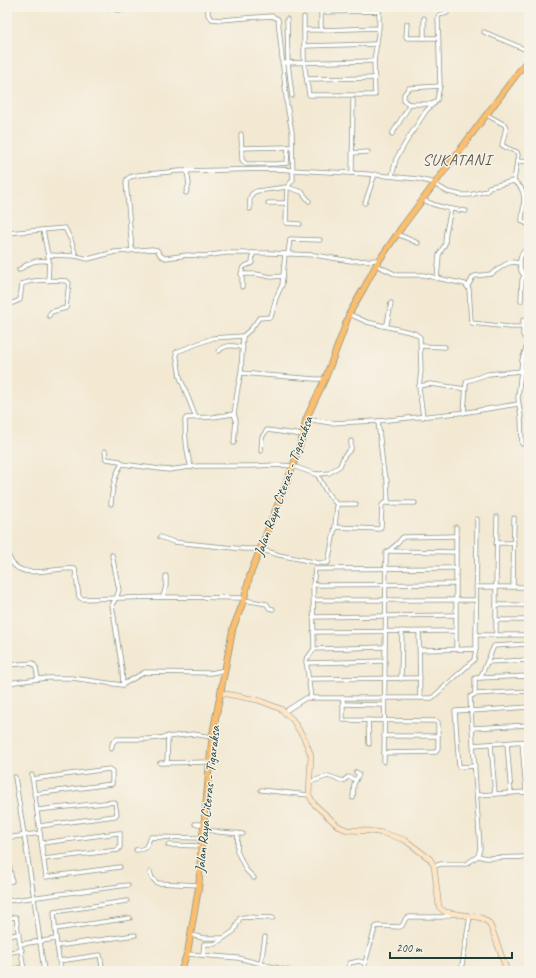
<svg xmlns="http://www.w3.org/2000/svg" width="536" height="978" viewBox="0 0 536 978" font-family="Caveat,sans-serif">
<rect width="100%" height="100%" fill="#f7f3e8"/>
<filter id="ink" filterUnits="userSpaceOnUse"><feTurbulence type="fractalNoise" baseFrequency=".025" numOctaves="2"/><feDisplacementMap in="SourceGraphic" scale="8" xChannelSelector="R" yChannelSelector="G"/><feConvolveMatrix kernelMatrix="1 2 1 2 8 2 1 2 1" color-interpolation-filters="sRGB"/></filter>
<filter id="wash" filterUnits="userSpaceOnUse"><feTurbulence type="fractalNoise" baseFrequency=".012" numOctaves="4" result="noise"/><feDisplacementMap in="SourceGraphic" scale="16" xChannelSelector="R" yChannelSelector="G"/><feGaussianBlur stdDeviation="0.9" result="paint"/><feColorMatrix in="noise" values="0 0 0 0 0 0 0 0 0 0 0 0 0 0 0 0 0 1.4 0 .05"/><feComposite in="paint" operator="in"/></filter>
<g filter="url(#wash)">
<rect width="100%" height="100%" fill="#f3e9d3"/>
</g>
<g filter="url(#ink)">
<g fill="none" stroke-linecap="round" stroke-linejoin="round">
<!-- street casing -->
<g stroke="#899384" stroke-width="5">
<g id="street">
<polyline points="90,7 119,10 167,7"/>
<polyline points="208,7 208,15 212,19 221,20 272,16 278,19 287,105 292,132 293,180 287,187 286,223 300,224"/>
<polyline points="304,17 304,62 309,95 375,95 374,61 379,28 379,11 321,12 321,30 379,28"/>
<polyline points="424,18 424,38"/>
<polyline points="287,19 288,63 292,96"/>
<polyline points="407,24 406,37 407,38 438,38"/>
<polyline points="304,30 321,30"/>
<polyline points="484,32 529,51"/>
<polyline points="304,46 377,44"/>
<polyline points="282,63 374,61"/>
<polyline points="307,79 375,78"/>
<polyline points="434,104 409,104 404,101 404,94 409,88 440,86"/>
<polyline points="487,115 505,125 506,128 502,145 507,148 517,152 518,155 517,161 529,162"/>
<polyline points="241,134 242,160 246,164 275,164 287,163 288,147"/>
<polyline points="392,134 408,108 409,104"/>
<polyline points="241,148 290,147"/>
<polyline points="352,153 368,152"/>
<path d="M517,161L514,181C516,184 519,185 521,188C527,197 522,211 522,221L529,225"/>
<polyline points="352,173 353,100"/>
<polyline points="392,176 396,159 409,137 426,111 437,100 440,86 438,17 439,15 447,13 449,7"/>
<polyline points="434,184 448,192 462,195 469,195 487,191 489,187 514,181"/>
<polyline points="186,193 189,184 187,171"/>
<path d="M423,200C437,207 450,209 466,211"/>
<polyline points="268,203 286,203"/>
<polyline points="365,203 375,174"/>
<path d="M250,209C250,201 248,194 257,191L287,187L302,192L309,201"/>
<polyline points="43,230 49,261 48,281"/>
<polyline points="7,233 65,228 71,240 76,256"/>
<polyline points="397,234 418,243"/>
<polyline points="132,250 126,182 127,179 130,177 138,175 179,171 273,169 367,174 418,179 435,183"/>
<polyline points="253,253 252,263 243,267 241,274 256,274 271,277 283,276 285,254"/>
<polyline points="288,254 290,239 320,240"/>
<polyline points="48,255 76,256 88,259 115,252 152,249 157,250 161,256 166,258 187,255 204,256 226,253 269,253 314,255 351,261 379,260"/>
<polyline points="376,265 397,275 423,275 465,284 469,289 471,321 472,323 509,327 523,327"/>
<path d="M19,270C31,261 34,260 49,261"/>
<path d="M525,274L522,273C518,265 519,251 529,249"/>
<polyline points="437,279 439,255 445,244 446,232 451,209"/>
<polyline points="468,286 473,277 475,276 491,274 506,264 512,262 520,263"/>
<polyline points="242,287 242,275"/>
<polyline points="521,301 522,280 525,274 529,273"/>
<path d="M7,302L13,303L20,300L22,284C32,279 56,280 67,281L69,283L66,308L51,312L49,316"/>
<polyline points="349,314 367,322 414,333 420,337 421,371 419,387 423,417"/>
<polyline points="383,326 387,324 391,303"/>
<polyline points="421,346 445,347"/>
<path d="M219,351C225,344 234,345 243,348"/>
<polyline points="241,373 315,379 325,379"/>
<polyline points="419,386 431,384 465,389"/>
<polyline points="464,413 466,384 467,381 488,374 522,371"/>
<polyline points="196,418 180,377 176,352 213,338 243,336"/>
<polyline points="306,419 331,423 378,421 468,412 518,404"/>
<polyline points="378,421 383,466 384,473 387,480 388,503"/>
<polyline points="234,443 236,420 234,414 238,387 241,373 243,336 251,329 259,318 271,317 276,298 282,285 283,276"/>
<polyline points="522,444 521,417 518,398 522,360 528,342 523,335 523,320"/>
<polyline points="105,451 106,459 120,461 122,464"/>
<polyline points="261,451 262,437 267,430 303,435"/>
<path d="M191,467C186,452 185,437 185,420L186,418L213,417L234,414"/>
<path d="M111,504C112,490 114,475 122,464L168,470L198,466H252L278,465L293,466L315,474H320L329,473L340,466L344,456L351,449V441"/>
<polyline points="337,504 356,504"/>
<polyline points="335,527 379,529 381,527 382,505 384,503 415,503"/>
<polyline points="456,527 456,649"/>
<polyline points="160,537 174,542 244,549 260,549 279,555 319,563 328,563 335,527 337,505 326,491 317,474"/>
<polyline points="496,543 514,543"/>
<polyline points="388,551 456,552"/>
<path d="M7,552C9,556 10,561 13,564C27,580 57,566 75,569L79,597L82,599L163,597L244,598"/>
<polyline points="112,555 119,590 117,596 112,605 122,669 123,685"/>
<polyline points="313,585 455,584"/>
<polyline points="476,587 496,587 497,517"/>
<polyline points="513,587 514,518"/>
<polyline points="163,597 166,586 166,576"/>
<polyline points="244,600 267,604 269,608 273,609"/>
<polyline points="314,600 476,600"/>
<polyline points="496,605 529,605"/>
<polyline points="313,617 455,615"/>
<polyline points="496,620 529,620"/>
<polyline points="313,632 455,631"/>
<polyline points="419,632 420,698"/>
<polyline points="476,635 477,519"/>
<polyline points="496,635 496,587 529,587"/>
<polyline points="314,649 313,585 315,569 455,568"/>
<polyline points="476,649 476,635 529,635"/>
<polyline points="487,662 529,660"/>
<polyline points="306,663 384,661"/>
<polyline points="7,665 33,663 36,668 38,679"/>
<polyline points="480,678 529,676"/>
<polyline points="309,679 420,678"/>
<polyline points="401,679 402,631"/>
<polyline points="7,683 47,678 72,678 122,685 145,672 211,673 225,670"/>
<polyline points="475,694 475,678 480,678 494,646 529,644"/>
<polyline points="311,698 306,660 314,649 384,647"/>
<polyline points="343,698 343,720 435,721 438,722 438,748 436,752 384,753"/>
<polyline points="343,704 384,705"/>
<polyline points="471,710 455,711 459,767 475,766"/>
<polyline points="471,711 529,707"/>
<polyline points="284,712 306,698 432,698 474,660 476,649 420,650"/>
<polyline points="368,720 369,744"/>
<polyline points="473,728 529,725"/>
<polyline points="384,736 438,736"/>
<polyline points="507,743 511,793"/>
<polyline points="491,744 495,794"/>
<polyline points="473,745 529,741"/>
<polyline points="111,749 113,742 117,739 149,739 193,734 212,737"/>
<polyline points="167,762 168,736"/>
<polyline points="384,762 386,553 397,544 403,537 456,536"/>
<polyline points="160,763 210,762"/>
<polyline points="15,777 34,898 44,971"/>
<polyline points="32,779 109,769 112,771 112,784 34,794"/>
<polyline points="356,780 359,774 356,772"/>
<polyline points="310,782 328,776 343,781 348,777 356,780 354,784 353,798"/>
<polyline points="261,790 309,795"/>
<polyline points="478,795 526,792 522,742"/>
<polyline points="37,810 114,802 115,803 117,814 115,816 39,826"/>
<polyline points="195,824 204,824"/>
<polyline points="203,829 219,832 243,834"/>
<polyline points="40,833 46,877 120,867"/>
<polyline points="238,833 237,851 246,870 254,878"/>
<polyline points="7,838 40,833 32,775"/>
<polyline points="42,843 118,833 120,833 120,847 118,850 44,859"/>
<polyline points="168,845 201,846"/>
<path d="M136,850C149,849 145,846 151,837L202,838"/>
<polyline points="7,852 12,881 7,882"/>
<polyline points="478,856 486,858 529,857"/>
<polyline points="434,866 441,864 466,864 478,856 480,848 470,697 475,694 529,691"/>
<polyline points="150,872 152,878 157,883 199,885"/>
<polyline points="7,901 128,885"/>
<polyline points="7,918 16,917 24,971"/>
<polyline points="55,929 130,918"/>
<polyline points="191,935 203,938 223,938"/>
<polyline points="7,936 19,934"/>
<polyline points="21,944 56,939"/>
<polyline points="57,946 135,935"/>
<polyline points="7,953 22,950"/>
<polyline points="187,954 238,958 290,971"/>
<polyline points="203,955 204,944 215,944 234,931 240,918 245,917 273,918"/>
<polyline points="59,961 100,955 103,971"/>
<polyline points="365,963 375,928 377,926 399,927 402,926 406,918 409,917 443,917 452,914"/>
<polyline points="261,964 265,937"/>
<polyline points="7,970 24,967"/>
<polyline points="61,971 56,939 54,912 127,901"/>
<polyline points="346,971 350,963 359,961 365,963 364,971"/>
<polyline points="461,971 470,916"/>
</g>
</g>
<!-- secondary casing -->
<g stroke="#899384" stroke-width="6">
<polyline id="secondary" points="221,693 258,700 281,709 284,712 292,719 304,738 311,755 309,795 314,804 338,826 347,830 371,831 383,833 405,840 430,859 434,866 439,907 445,912 482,918 489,923 493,932 507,971"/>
</g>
<!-- primary casing -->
<g stroke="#899384" stroke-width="7">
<polyline id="primary" points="181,971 188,950 199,885 201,846 204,824 212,737 233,628 244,600 250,575 293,466 303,435 306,419 325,379 344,329 349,314 364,288 376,265 402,227 529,58"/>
</g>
<!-- street -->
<use href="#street" stroke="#fff" stroke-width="3.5"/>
<!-- secondary -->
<use href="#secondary" stroke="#fde5c5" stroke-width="5"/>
<!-- primary -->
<use href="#primary" stroke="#fabe6e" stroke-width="5.5"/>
</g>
</g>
<g text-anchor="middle" stroke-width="3" stroke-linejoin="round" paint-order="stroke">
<!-- street labels -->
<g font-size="14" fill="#1f3d34" stroke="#f7f3e8">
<text transform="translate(283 486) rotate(-70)" y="5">Jalan Raya Citeras - Tigaraksa</text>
<text transform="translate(207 799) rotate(-84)" y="5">Jalan Raya Citeras - Tigaraksa</text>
</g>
<!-- quarter labels -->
<g font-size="16" letter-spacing="1" fill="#5f5a51" stroke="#f7f3e8">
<text x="457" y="165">SUKATANI</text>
</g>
</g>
<!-- margin -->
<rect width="536" height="978" fill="none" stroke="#f7f3e8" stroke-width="24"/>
<!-- scale -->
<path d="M390 952v6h122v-6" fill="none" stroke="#1f3d34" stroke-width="2"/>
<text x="396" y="952" font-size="12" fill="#1f3d34" stroke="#f7f3e8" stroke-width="3" paint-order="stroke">200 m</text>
</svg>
